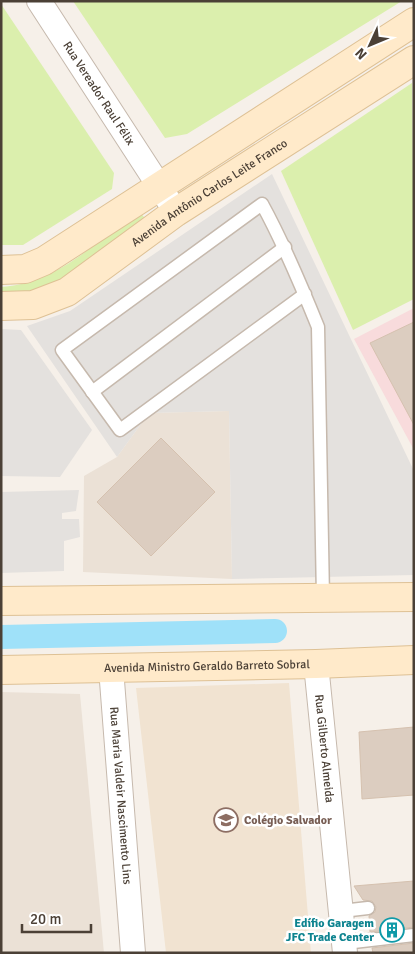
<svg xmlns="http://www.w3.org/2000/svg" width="415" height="954" viewBox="0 0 415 954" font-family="Signika,sans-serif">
<rect width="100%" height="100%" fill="#f6f0e9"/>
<!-- residential -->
<g fill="#ebe1d6">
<polygon points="229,411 232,579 83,572 84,476 117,457 149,413"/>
<polygon points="1,692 80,694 104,953 1,953"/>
</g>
<!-- education -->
<polygon fill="#f1e3d1" points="289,683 311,953 166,953 136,688"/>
<!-- medical -->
<polygon fill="#f8dbdc" points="414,308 414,450 354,339"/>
<!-- green -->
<g fill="#dbefad">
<polygon points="73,1 402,1 187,134 165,138"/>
<polygon points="1,4 114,173 112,189 23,245 1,245"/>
<polygon points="412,83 414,299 353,330 281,171"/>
<path d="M138,210L149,223L62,287L1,300V287C56,284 97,242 138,210Z"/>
</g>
<!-- parking -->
<g fill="#e4e1de">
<polygon points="272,174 414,471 414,575 232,579 229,411 149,413 117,457 27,326 70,311"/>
<polygon points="1,329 21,330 92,430 60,477 1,476"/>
<polygon points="79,490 76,511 62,513 62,519 79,519 80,537 64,541 64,571 1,573 1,492"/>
</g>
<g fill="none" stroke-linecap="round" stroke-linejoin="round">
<!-- canal -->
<polyline stroke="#9fe1f9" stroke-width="24" points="1,637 275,631"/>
</g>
<!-- building -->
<g fill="#dccdc0" stroke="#d5c1af">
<polygon points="414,322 414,425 370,343"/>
<polygon points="161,438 215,492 151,556 97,502"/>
<polygon points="414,727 414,795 362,799 359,732"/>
<polygon points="414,881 414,927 370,932 369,916 375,912 376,907 372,901 363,900 354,886"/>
<polygon points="414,943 414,953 373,953 372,948"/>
</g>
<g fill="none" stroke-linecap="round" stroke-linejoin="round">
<!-- lane casing -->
<g stroke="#c6b9ad" stroke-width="15">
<g id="lane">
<path d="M305,294L120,430L62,350L262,204C284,244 301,285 318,327L323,598"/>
<polyline points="92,392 285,247"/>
<polyline points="342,911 368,908"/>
<polyline points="345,943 414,935"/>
</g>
</g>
<!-- street casing -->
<g stroke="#c6b9ad" stroke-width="26">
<g id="street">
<path id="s1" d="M39,1L176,212"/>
<path id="s2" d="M316,664L345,953"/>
<path id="s3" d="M111,668L133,953"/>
</g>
</g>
<!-- secondary casing -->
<g stroke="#dec195" stroke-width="30">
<g id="secondary">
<polyline points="1,270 25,269 44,261 414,22"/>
<path id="s4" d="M1,306L33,305L67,292L176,212L414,60"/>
<polyline points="1,601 414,597"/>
<path id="s5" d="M1,670L316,664L414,660"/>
</g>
</g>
<!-- lane -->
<use href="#lane" stroke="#fff" stroke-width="12"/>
<!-- street -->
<use href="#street" stroke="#fff" stroke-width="24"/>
<!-- secondary -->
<use href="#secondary" stroke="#ffeaca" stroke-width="28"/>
</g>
<!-- icons -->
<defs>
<g id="school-ring" transform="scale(1.25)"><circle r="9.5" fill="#fff" stroke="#8d6e63" stroke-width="1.5"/><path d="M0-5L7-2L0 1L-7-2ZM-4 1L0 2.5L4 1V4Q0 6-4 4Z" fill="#8d6e63"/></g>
<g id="building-ring" transform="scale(1.25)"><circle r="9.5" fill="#fff" stroke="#0f9aa8" stroke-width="1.5"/><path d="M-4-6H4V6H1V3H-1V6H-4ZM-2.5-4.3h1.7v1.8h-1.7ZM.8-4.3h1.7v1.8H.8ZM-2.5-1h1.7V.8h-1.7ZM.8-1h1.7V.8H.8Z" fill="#0f9aa8"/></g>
</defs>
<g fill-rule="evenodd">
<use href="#school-ring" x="226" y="820"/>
<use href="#building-ring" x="392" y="930"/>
</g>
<g text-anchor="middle" stroke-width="5" stroke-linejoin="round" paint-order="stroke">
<!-- street labels -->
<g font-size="12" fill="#4b4036" stroke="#fff">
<text dy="4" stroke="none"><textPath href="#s1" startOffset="110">Rua Vereador Raul Félix</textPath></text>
<text dy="4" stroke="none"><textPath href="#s4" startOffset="242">Avenida Antônio Carlos Leite Franco</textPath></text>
<text dy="4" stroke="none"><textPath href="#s5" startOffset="206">Avenida Ministro Geraldo Barreto Sobral</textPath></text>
<text dy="4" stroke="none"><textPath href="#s2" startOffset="85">Rua Gilberto Almeida</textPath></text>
<text dy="4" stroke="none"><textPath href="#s3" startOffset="128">Rua Maria Valdeir Nascimento Lins</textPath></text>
</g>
<!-- education labels -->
<g font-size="12" font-weight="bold" fill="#785e54" stroke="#fff" text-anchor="start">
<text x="244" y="824">Colégio Salvador</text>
</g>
<!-- culture labels -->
<g font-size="12" font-weight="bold" fill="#0d838f" stroke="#fff" text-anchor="end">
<text x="374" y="927">Edífio Garagem<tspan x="374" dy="14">JFC Trade Center</tspan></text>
</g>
</g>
<!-- border -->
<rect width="415" height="954" fill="none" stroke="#4b4036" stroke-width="5"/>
<!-- north arrow -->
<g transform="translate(370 45) rotate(226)" stroke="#ffffff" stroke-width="4" paint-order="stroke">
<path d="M0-4L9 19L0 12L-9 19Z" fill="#4b4036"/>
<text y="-8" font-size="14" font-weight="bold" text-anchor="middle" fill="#4b4036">N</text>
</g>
<!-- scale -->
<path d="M22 924v8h69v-8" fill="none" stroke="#4b4036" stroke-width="2.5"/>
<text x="30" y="924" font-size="15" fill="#4b4036" stroke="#ffffff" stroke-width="4" paint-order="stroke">20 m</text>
</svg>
